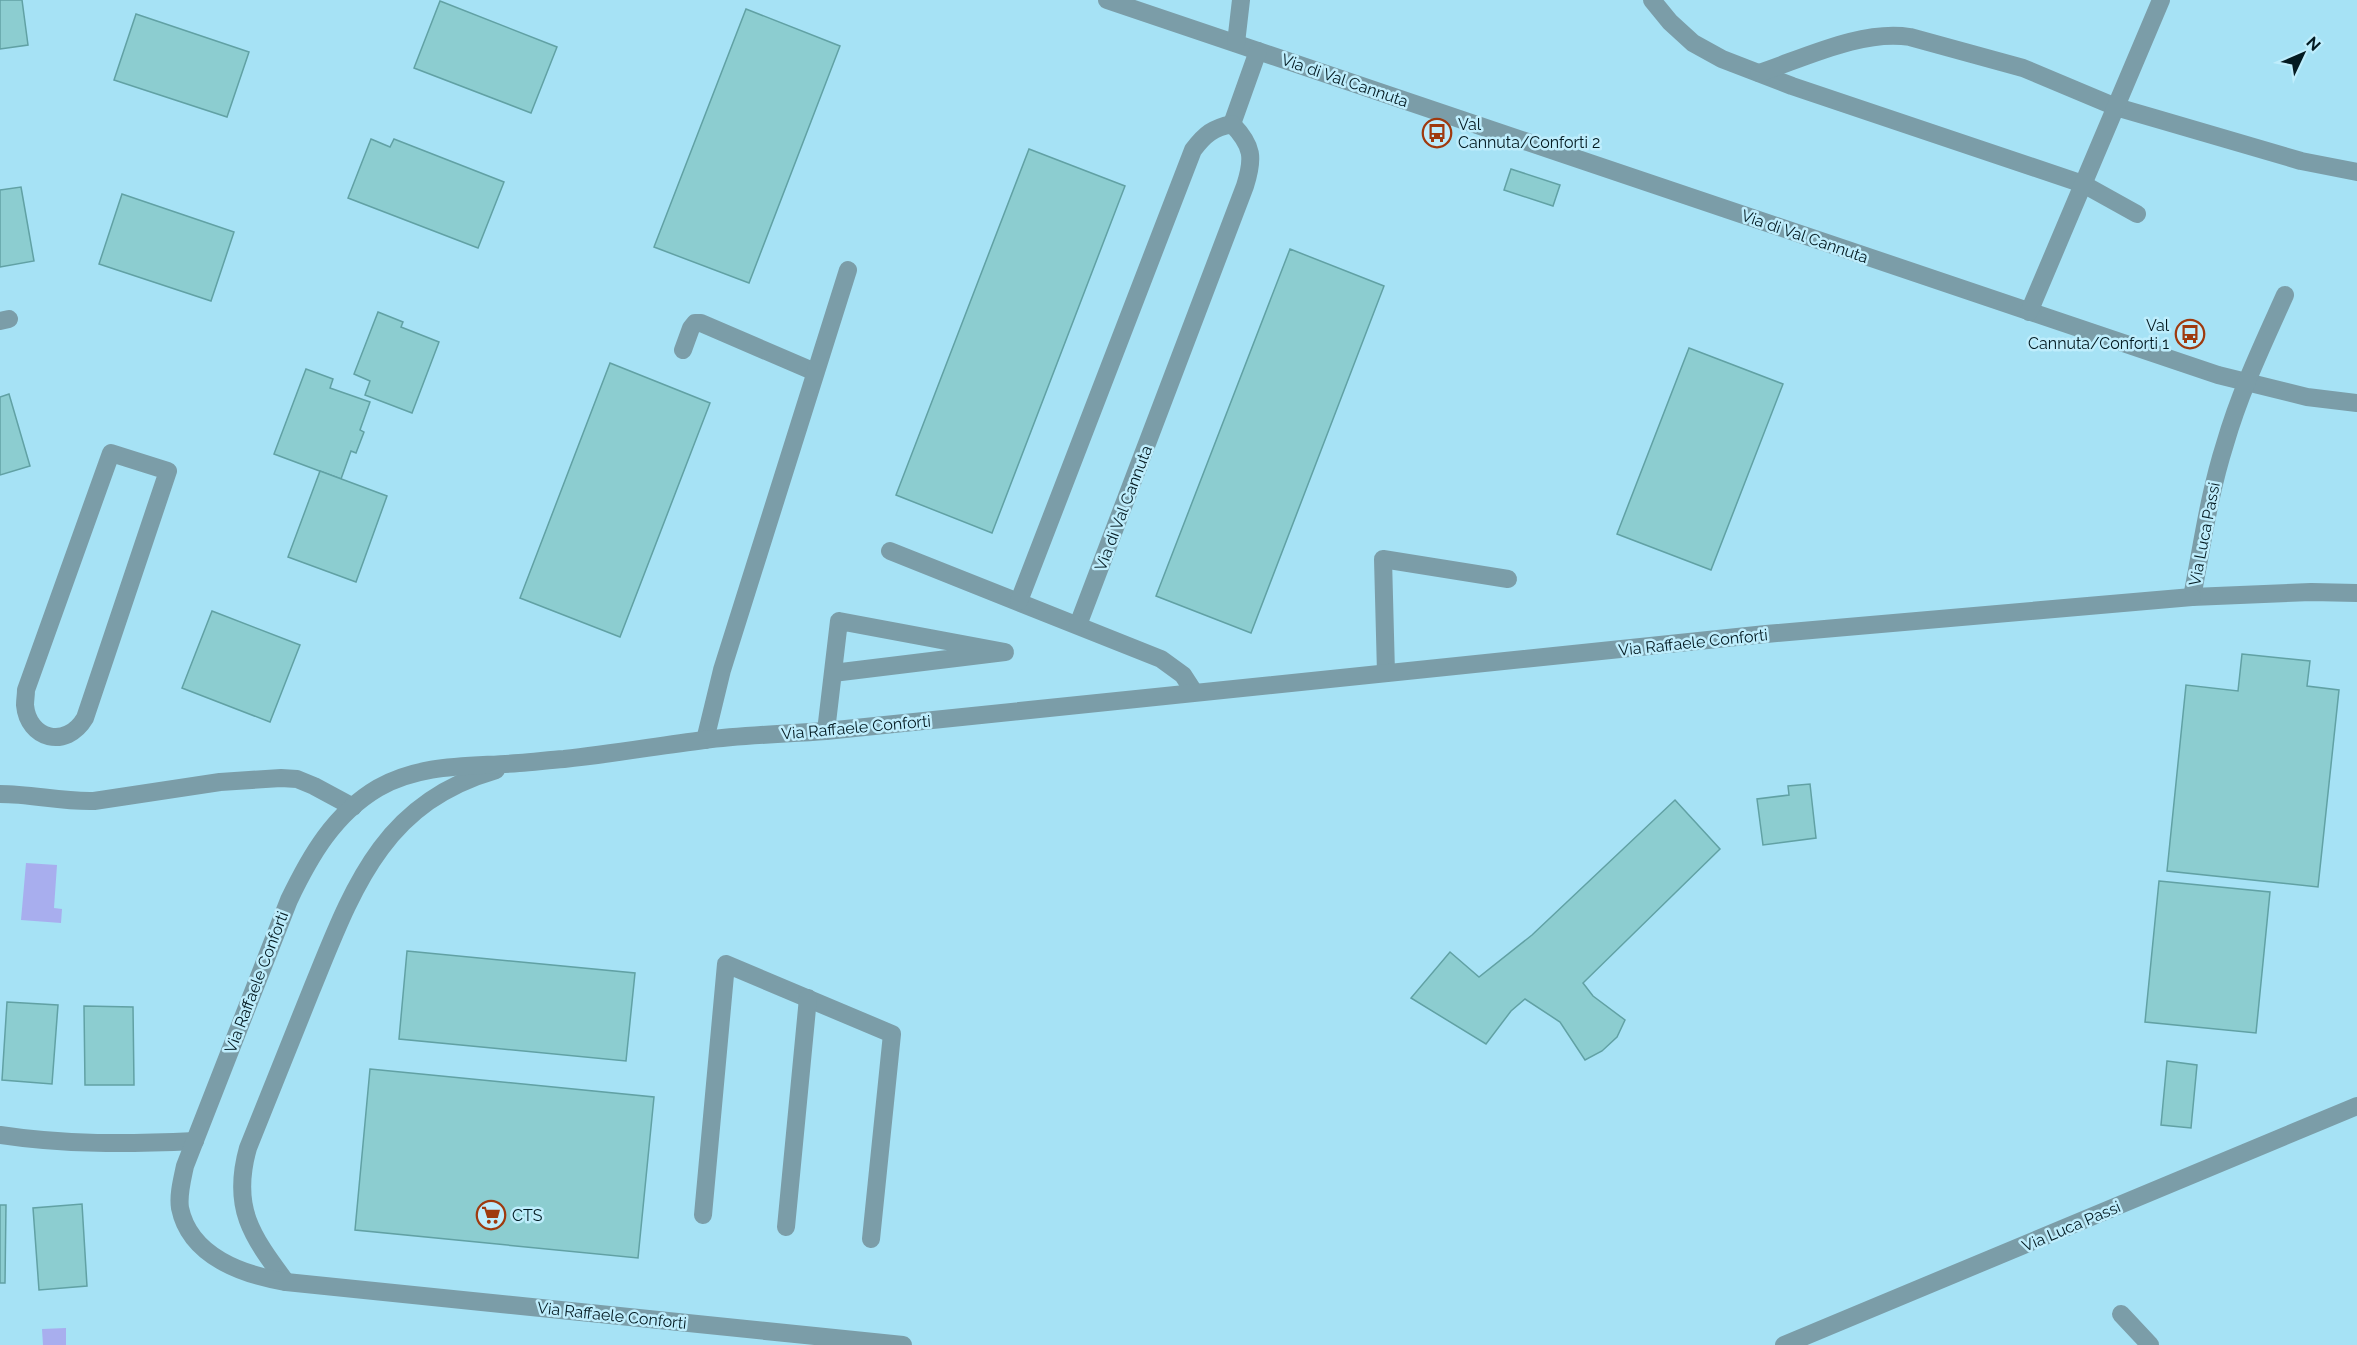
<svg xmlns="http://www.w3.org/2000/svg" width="2357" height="1345" viewBox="0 0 2357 1345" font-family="Raleway,sans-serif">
<rect width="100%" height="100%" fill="#a6e2f5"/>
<!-- water -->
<g fill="#a8aeee">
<polygon points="26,863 57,865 54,908 62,909 61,923 21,920"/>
<polygon points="66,1328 66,1345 43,1345 42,1329"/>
</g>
<!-- building -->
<g fill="#8ccdd0" stroke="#61a1a4" stroke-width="1.5">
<polygon points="0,0 22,0 28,45 0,49"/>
<polygon points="440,1 557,47 531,113 414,68"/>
<polygon points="746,9 840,46 749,283 654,247"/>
<polygon points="136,14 249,52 227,117 114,80"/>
<polygon points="371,139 390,147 394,139 504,182 478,248 348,198"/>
<polygon points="1029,149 1125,186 992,533 896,495"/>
<polygon points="1511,169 1560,185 1553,206 1504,190"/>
<polygon points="21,187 34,261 0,267 0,190"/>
<polygon points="122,194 234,232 211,301 99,264"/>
<polygon points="1290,249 1384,286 1251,633 1156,596"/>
<polygon points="378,312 403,322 401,327 439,342 412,413 365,395 370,381 354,374"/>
<polygon points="1689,348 1783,384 1711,570 1617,534"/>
<polygon points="610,363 710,403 620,637 520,598"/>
<polygon points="306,369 333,379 330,388 370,402 360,430 364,432 356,453 351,451 341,479 274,454"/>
<polygon points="9,394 30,466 0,475 0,397"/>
<polygon points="320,471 387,496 356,582 288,557"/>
<polygon points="212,611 300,645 270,722 182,688"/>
<polygon points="2242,654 2310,661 2307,686 2339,690 2318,887 2167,871 2186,685 2238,691"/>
<polygon points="1810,784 1816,838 1763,845 1757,799 1789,795 1788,786"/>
<polygon points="1675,800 1720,849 1583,983 1593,996 1625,1020 1617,1037 1602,1051 1585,1060 1560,1022 1525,999 1511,1011 1486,1044 1411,998 1450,952 1479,977 1532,935"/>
<polygon points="2159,881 2270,892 2256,1033 2145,1022"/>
<polygon points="407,951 635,973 626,1061 399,1039"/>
<polygon points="7,1002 58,1005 52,1084 2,1080"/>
<polygon points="84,1006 133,1007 134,1085 85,1085"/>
<polygon points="2167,1061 2197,1065 2191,1128 2161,1125"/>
<polygon points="370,1069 654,1097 638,1258 355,1230"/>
<polygon points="82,1204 87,1286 39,1290 33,1208"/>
<polygon points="0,1205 6,1205 5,1283 0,1283"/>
</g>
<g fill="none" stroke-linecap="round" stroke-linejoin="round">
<!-- minor -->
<g stroke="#7b9da8" stroke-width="18">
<polyline points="1107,0 2218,375 2307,397 2357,403"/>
<polyline points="1652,0 1670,22 1693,43 1722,59 1792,86 2083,184 2137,214"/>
<polyline points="1236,43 1241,0"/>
<path d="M1759,73C1804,58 1863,29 1910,37L2023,68L2116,107L2154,118L2301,161L2357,172"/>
<polyline points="1232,124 1258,51"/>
<path d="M2285,295C2263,344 2240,392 2225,444C2209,494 2202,546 2192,597L2311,592L2357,593"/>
<polyline points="2029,312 2161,0"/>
<polyline points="0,321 9,319"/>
<polyline points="683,350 691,328 695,323 701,323 815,372"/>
<path d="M111,453L168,471L85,718C66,750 28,739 25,705C25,700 26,695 26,690Z"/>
<polyline points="890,551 1161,659 1183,675 1194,692"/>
<path d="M1019,601L1193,150C1205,134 1213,128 1232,124C1253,146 1254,158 1245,186L1078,625"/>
<polyline points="1386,673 1383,559 1508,579"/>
<polyline points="826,731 839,621 1005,652 833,673"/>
<polyline points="705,740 722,670 848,270"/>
<path d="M0,794C32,794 62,802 94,801L220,782L281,778L297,779L314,786L353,807"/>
<path d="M0,1135C64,1145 130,1144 195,1141"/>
<polyline points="703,1215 726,964 892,1034 871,1239"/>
<polyline points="786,1227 808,998"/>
<path d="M286,1282C252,1236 231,1208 248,1148C269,1096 290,1043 311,991C352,891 381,803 496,770"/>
<polyline points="2121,1314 2150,1345"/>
<path d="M903,1345L286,1282C244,1275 190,1257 180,1208C178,1195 182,1180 185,1166L289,900C310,856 334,814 378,788C422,763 471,767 519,763C534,762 549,760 564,759C611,754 657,746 704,740C744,735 785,734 826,731L1766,634L2192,597"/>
<polyline points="1784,1345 2357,1106"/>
</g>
</g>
<!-- icons -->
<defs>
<g id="bus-ring" transform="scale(1.5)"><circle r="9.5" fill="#beedfc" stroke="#9f3a0e" stroke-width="1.5"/><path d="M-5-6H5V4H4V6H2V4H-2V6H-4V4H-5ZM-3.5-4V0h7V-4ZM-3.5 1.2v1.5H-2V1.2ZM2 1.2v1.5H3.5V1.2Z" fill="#9f3a0e"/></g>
<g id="supermarket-ring" transform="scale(1.5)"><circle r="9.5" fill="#beedfc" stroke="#9f3a0e" stroke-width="1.5"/><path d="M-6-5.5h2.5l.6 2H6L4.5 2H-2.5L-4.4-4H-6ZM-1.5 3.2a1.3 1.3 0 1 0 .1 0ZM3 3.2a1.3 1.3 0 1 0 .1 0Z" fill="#9f3a0e"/></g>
</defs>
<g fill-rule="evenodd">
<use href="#bus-ring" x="1437" y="133"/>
<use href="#bus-ring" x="2190" y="334"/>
<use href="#supermarket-ring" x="491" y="1215"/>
</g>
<g text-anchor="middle" stroke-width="5" stroke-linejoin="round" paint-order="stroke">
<!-- street labels -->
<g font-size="16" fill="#031a21" stroke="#beedfc">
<text transform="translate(1345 80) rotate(19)" y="6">Via di Val Cannuta</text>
<text transform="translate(1805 236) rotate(19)" y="6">Via di Val Cannuta</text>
<text transform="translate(1123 508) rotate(-69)" y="6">Via di Val Cannuta</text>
<text transform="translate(2204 534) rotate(-79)" y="6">Via Luca Passi</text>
<text transform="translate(1693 642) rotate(-6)" y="6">Via Raffaele Conforti</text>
<text transform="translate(856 727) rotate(-5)" y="6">Via Raffaele Conforti</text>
<text transform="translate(256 982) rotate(-69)" y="6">Via Raffaele Conforti</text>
<text transform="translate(2071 1226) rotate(-23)" y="6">Via Luca Passi</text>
<text transform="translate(612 1315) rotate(6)" y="6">Via Raffaele Conforti</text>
</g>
<!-- poi labels -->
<g font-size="16" fill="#031a21" stroke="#beedfc" text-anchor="start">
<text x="1458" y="130">Val<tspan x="1458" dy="18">Cannuta/Conforti 2</tspan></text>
<text x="2169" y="331" text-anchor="end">Val<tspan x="2169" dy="18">Cannuta/Conforti 1</tspan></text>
<text x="512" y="1221">CTS</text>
</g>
</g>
<!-- north arrow -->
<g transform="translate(2303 54) rotate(46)" stroke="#beedfc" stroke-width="4.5" paint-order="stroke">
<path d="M0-4.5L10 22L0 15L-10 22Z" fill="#031a21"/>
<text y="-9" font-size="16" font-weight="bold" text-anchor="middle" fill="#031a21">N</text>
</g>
</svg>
